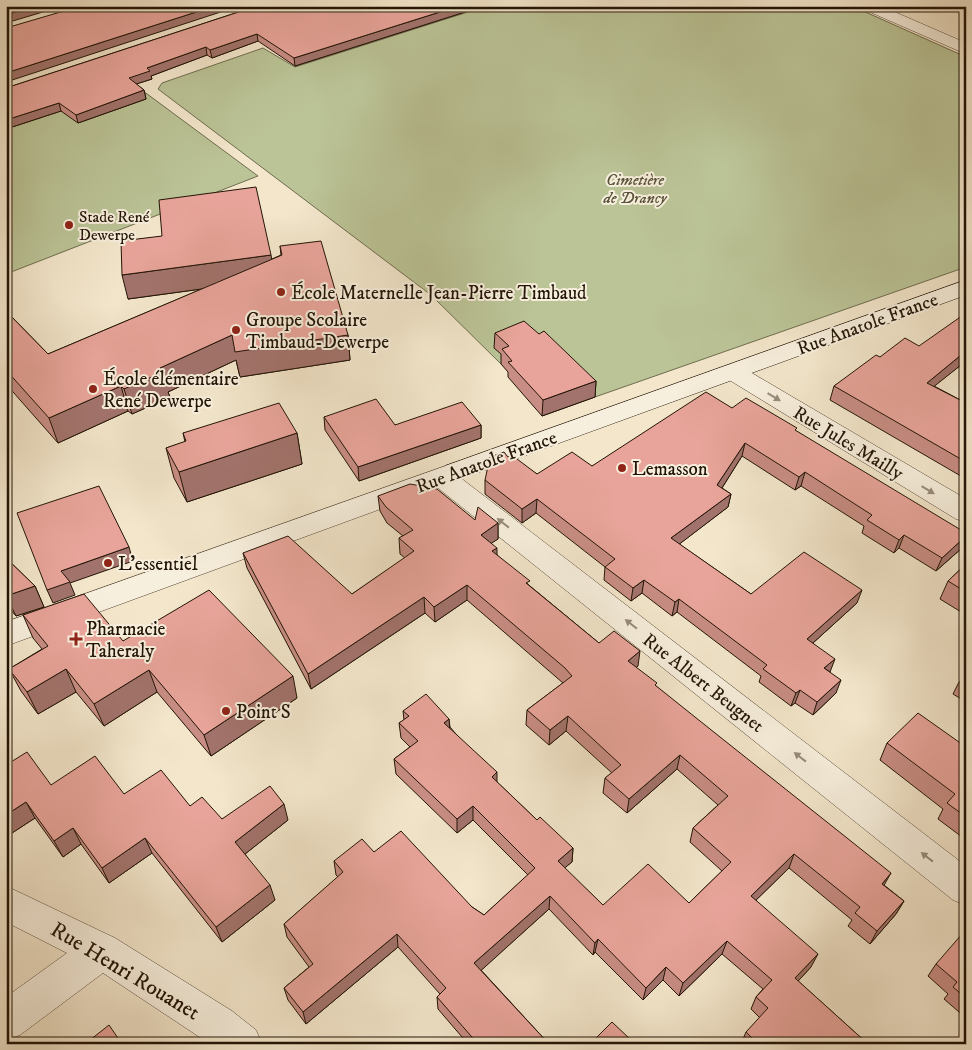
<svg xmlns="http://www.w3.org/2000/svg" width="972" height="1050" viewBox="0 0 972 1050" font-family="'IM FELL DW Pica',serif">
<rect width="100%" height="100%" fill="#f3e6cb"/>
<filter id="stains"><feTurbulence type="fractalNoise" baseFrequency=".004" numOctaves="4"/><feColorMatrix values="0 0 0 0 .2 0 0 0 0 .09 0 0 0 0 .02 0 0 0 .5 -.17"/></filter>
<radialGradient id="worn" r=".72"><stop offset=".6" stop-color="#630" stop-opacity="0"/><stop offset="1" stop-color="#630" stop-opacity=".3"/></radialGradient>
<!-- green -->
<g fill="#bbc497" stroke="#6e6c4e">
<polygon points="487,6 852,6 966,57 966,267 595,397 545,346 501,364 431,295 158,89 162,83 263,48 295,67"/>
<polygon points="135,85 258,176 6,274 6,129"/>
</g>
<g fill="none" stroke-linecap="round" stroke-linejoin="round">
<!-- street casing -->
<g stroke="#564837" stroke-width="1">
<g id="street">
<polygon points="861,6 881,6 966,43 966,54 863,9"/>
<polygon points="734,364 742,366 745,369 966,499 966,522 956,519 726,378 722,371 726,366"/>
<polygon points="454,463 463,466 467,472 462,479 966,866 966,905 953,900 438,488 6,646 6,622"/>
<polygon points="6,886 115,938 232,1011 256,1030 262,1044 210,1044 103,973 20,1035 6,1040 6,997 67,953 6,922"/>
</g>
</g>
<!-- secondary casing -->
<g stroke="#221406" stroke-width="1">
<polygon id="secondary" points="966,280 966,295 463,478 454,481 445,478 441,472 445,466"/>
</g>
<!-- street -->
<use href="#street" fill="#f7efdd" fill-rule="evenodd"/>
<!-- secondary -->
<use href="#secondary" fill="#f7efdd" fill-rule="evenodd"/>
</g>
<!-- wall -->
<g fill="#c88d84" stroke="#221406">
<polygon points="257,6 484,6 295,66 258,41 212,58 207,55 151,76 152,79 136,84 144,90 146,99 78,123 61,111 6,129 6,88"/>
<polygon points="280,246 348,335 350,360 240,377 236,360 168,392 170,397 132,414 128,411 58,443 6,384 6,311 48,354 202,289 128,299 272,259 281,255"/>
<polygon points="495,333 596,381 595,397 542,416 508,377 508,372 501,364 501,354 494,348"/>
<polygon points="880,357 966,361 934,386 966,403 966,479 830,400 834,386"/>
<polygon points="732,408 796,431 962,548 936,571 899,548 894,553 862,533 864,526 801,486 795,490 742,456 722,488 731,494 728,507 679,544 751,594 857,603 813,643 830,672 836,693 813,715 795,703 791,706 759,682 761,676 677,612 672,616 642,593 631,601 604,580 605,567 536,513 522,523 485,494 485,480 508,457 537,474 592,466"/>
<polygon points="324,417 395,425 481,425 481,438 359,481 325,430"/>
<polygon points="183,433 297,433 302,464 187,502 174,478 166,448 185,442"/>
<polygon points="378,496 475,520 498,523 498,539 491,543 497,555 530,586 599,643 638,666 636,668 656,686 884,885 904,901 896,914 870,944 848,926 852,920 789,868 756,900 811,967 798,981 868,1044 741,1044 746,1032 760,1018 751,1009 756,997 763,989 722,954 679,996 663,980 643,1000 595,952 593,955 549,909 481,970 549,1044 468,1044 438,1009 437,997 440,994 398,947 306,1024 288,1000 284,988 309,967 287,937 284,924 338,877 336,875 334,861 374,852 472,907 484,915 528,875 473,820 457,833 396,774 394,759 410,747 401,738 399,723 404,720 403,711 449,719 450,727 497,782 537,820 573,848 572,862 564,868 603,905 689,903 722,871 690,842 693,828 718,805 677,769 627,813 603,793 605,778 612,773 566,731 549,745 526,725 527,710 563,683 467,600 435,622 425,613 311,689 247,568 243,553 352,594 405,558 400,554 399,538 403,536 387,523 380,511"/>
<polygon points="6,558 35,586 44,607 16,616 8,607 6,607"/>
<polygon points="966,564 966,615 940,599 948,581"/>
<polygon points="23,615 123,641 297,698 211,756 157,692 104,726 76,692 38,714 21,691 9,669 42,649 33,638"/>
<polygon points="966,675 966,702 953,694 959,682"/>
<polygon points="887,743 966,759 966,840 938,819 943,809 880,760"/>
<polygon points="6,765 51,785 124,794 190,806 222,819 288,820 245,854 275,900 222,942 152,853 109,883 81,844 63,857 35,818 12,833 6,825"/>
<polygon points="966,938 966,1018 944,999 948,994 928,976 936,964"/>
</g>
<!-- shaded-wall -->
<g fill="#a2736c" stroke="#221406">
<polygon points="35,6 63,6 6,23 6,15"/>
<polygon points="215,6 239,6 6,82 6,73"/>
<polygon points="459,6 484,6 295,66 294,58"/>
<polygon points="257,34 258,41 212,58 210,50"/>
<polygon points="206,47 207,55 151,76 152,79 130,86 129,78 147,68"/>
<polygon points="144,90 146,99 78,123 76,115"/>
<polygon points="59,103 61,111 6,129 6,120"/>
<polygon points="271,255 275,279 128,299 122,275"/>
<polygon points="232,335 348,335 350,360 240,377 236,360 168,392 170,397 132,414 124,389 160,368"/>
<polygon points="966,351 966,361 922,396 927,383"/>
<polygon points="596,381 595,397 542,416 543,400"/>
<polygon points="121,386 128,411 58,443 49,418"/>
<polygon points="481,425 481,438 359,481 358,467"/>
<polygon points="297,433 302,464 187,502 179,472"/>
<polygon points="745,443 742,456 715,499 717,485"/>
<polygon points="805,472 801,486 795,490 799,477"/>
<polygon points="731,494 728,507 669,552 671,538"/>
<polygon points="537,499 536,513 522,523 522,509"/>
<polygon points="498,523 498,539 481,550 481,535"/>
<polygon points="904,535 899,548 894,553 899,540"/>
<polygon points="966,536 966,539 962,548 936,571 942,558"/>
<polygon points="129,547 133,561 70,583 75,595 53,603 47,590 61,571"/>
<polygon points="497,548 497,563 492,551"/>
<polygon points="644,580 642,593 631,601 633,588"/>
<polygon points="467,585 467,600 435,622 434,607"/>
<polygon points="35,586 44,607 16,616 6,596"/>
<polygon points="862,590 857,603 803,652 807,639"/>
<polygon points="424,597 425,613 311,689 308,674"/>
<polygon points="679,599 677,612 672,616 675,602"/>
<polygon points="640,651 638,666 626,676 628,661"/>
<polygon points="835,659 830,672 824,668"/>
<polygon points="66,669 76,692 38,714 27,692"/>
<polygon points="149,670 157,692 104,726 94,704"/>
<polygon points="293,676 297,698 211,756 204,735"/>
<polygon points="841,680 836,693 813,715 817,702"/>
<polygon points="800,690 795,703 791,706 796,693"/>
<polygon points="568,716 566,731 549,745 550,730"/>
<polygon points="449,719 450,733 444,723"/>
<polygon points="680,755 677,769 627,813 629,799"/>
<polygon points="497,772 497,786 492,777"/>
<polygon points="26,802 35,818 12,833 6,824 6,815"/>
<polygon points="284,804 288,820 240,858 235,842"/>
<polygon points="473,806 473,820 457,833 457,819"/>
<polygon points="73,828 81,844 63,857 54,841"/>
<polygon points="145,838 152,853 109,883 102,868"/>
<polygon points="573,848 572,862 556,875 558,861"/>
<polygon points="794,854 789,868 747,909 751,896"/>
<polygon points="891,873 883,887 882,884"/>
<polygon points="270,885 275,900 222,942 216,927"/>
<polygon points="550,896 549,909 475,976 474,963"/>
<polygon points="904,901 896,914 870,944 877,931"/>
<polygon points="397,934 398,947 306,1024 303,1012"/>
<polygon points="598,939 595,952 593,955 595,943"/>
<polygon points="727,941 722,954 679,996 683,983"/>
<polygon points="818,954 811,967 789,991 795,978"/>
<polygon points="666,967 663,980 643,1000 646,988"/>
</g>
<!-- building -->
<g fill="#e8a49a" stroke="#221406">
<polygon points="6,6 35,6 6,15"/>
<polygon points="81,6 215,6 6,73 6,28"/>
<polygon points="257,6 459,6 294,58 257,34 210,50 206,47 147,68 150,71 129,78 144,90 76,115 59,103 6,120 6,88"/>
<polygon points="256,187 271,255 122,275 121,241 162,236 159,200"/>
<polygon points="321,241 348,335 235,352 232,335 160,368 163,372 124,389 121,386 49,418 6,370 6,311 48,354 282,255 280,246"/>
<polygon points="966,313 966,351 927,383 966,403 966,462 834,386 876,355 880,357 905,338 919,346"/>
<polygon points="524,321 539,334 544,331 596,381 543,400 508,362 512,361 502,349 509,346 495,333"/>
<polygon points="706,392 732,408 746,398 797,428 795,430 966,533 966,536 942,558 904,535 899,540 867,520 872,515 805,472 799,477 745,443 717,485 731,494 671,538 751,594 804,552 862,590 807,639 835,659 824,668 841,680 817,702 800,690 796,693 763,669 767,665 679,599 675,602 644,580 633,588 605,567 615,559 537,499 522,509 485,480 490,457 504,452 508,457 513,456 537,474 572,452 592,466"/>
<polygon points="376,399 395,425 462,402 481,425 358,467 324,417"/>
<polygon points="279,403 297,433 179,472 166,448 186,441 183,433"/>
<polygon points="410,484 437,489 475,520 478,507 498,523 481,535 497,548 492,551 530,581 526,583 599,643 614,631 640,651 628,661 657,683 655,685 710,729 891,873 882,884 904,901 877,931 855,913 860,907 794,854 751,896 818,954 795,978 868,1044 748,1044 753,1039 746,1032 768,1008 756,997 772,980 727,941 683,983 666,967 646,988 598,939 595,943 550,896 474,963 549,1044 478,1044 437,997 446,988 397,934 303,1012 284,988 313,964 284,924 343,872 334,861 362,839 374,852 401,831 472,907 484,915 535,868 473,806 457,819 394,759 418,741 399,723 409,716 403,711 426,694 449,719 444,723 497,772 492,777 537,820 540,817 573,848 558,861 603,905 648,864 689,903 731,862 693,828 728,796 680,755 629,799 605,778 621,765 568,716 550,730 527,710 572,676 565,668 467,585 434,607 424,597 308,674 243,553 288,536 352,594 414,551 399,538 413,530 386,507 378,496"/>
<polygon points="99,486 129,547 61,571 70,582 47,590 17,513"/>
<polygon points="6,558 35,586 6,596"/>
<polygon points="966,564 966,592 948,581"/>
<polygon points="209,590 293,676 204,735 149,670 94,704 66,669 27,692 9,669 48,646 23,615 84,594 123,641"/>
<polygon points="966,675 966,687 959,682"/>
<polygon points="918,713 966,747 966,755 963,758 966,759 966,817 947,803 955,794 887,743"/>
<polygon points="27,752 51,785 95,756 124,794 161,770 190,806 202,797 222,819 270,786 284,804 235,842 270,885 216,927 145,838 102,868 73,828 54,841 26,802 6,815 6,765"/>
<polygon points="962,934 966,938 966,998 953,987 957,982 936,964"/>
<polygon points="612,1022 630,1039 625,1044 590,1044"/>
<polygon points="109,1025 122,1044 85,1044"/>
</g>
<!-- one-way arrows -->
<defs><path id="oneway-solid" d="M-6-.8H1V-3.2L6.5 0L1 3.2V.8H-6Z" transform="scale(1.25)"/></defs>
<g fill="#978c7c">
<use href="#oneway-solid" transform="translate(774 397) rotate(31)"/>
<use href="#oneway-solid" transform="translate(928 490) rotate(31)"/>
<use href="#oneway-solid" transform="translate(503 523) rotate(-142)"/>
<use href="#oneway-solid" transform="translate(631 624) rotate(-142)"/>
<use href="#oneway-solid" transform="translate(800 757) rotate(-142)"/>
<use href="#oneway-solid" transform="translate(927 857) rotate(-142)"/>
</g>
<!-- markers -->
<g fill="#8f2418" stroke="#f7efdd" stroke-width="2">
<circle cx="69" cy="225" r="5"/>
<circle cx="281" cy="292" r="5"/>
<circle cx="236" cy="330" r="5"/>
<circle cx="93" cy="389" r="5"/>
<circle cx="622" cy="468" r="5"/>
<circle cx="108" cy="563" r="5"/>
<path d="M73.5 631.5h5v5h5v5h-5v5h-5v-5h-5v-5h5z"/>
<circle cx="226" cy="711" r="5"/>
</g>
<g text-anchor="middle" stroke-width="4" stroke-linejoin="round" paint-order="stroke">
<!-- far-park labels -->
<g font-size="16" font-style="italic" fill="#585239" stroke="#f7efdd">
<text x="635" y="185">Cimetière<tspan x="635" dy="18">de Drancy</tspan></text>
</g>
<!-- far-poi labels -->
<g font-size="16" fill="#221406" stroke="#f7efdd" text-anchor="start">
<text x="79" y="222">Stade René<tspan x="79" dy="18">Dewerpe</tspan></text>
</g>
<!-- poi labels -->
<g font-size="19" fill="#221406" stroke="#f7efdd" text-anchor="start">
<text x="291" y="299">École Maternelle Jean-Pierre Timbaud</text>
<text x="246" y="326">Groupe Scolaire<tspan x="246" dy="22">Timbaud-Dewerpe</tspan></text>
<text x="103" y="385">École élémentaire<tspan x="103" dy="22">René Dewerpe</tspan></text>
<text x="632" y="475">Lemasson</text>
<text x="118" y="570">L'essentiel</text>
<text x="86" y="635">Pharmacie<tspan x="86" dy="22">Taheraly</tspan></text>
<text x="236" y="718">Point S</text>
</g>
<!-- street labels -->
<g font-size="19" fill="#221406" stroke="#f7efdd">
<text transform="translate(867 323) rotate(-20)" y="7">Rue Anatole France</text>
<text transform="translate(849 442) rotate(31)" y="7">Rue Jules Mailly</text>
<text transform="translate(486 461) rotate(-20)" y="7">Rue Anatole France</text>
<text transform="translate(704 682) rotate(38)" y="7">Rue Albert Beugnet</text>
</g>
<!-- near-street labels -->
<g font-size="22" fill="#221406" stroke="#f7efdd">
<text transform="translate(126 970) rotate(31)" y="8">Rue Henri Rouanet</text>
</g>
</g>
<!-- margin -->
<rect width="972" height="1050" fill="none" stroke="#f3e6cb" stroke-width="25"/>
<rect x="8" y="8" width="957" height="1035" fill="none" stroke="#221406" stroke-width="2.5"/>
<rect x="12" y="12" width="947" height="1025" fill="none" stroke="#221406"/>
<rect width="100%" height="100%" filter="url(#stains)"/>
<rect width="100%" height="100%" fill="url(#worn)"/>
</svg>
